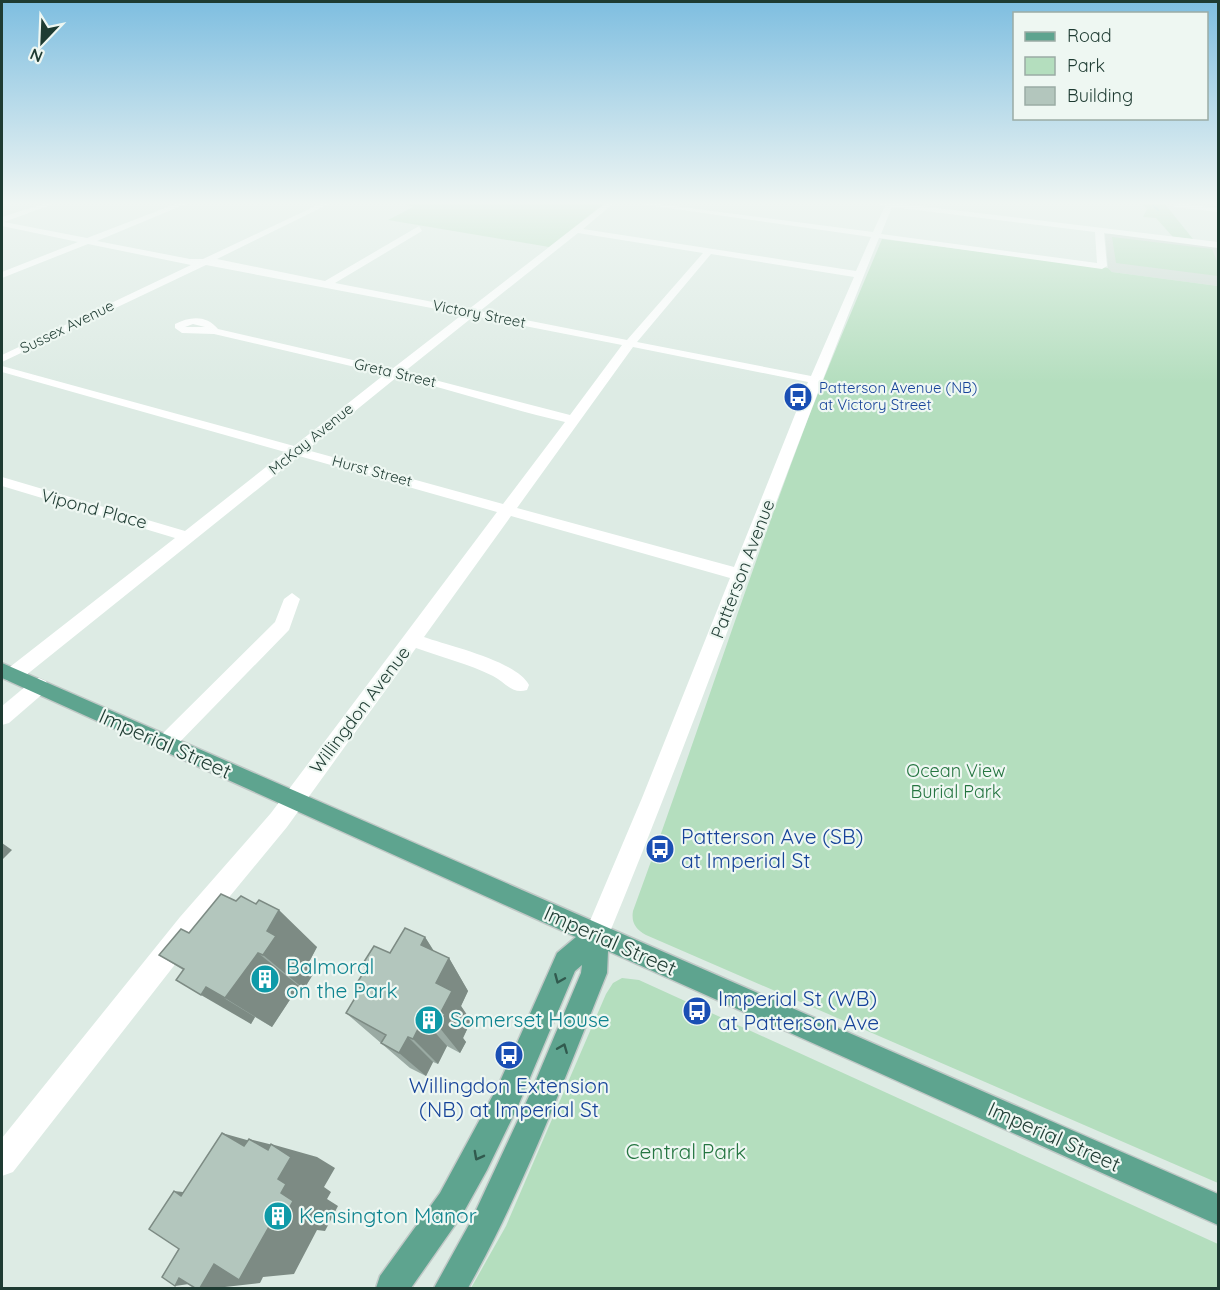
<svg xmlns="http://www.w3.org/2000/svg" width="1220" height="1290" viewBox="0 0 1220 1290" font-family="Quicksand,sans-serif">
<rect width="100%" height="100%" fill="#ddebe4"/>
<!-- built -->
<polygon fill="#ccdbd3" points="1112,233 1218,247 1218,286 1112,272 1108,268 1105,234"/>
<!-- green -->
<g fill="#b4debe">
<polygon points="410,203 605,203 549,247 388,220 413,207 406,205"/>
<polygon points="1140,203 1164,203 1193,239 1173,237 1156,218 1143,217 1147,209"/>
<polygon points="1112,237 1212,249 1218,264 1218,276 1116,263"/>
<path d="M882,239L1108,268L1112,272L1218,286V1183L646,935C636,929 631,923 633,911C693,748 746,582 808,419C831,359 857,299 882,239Z"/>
<polygon points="622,978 639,980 1218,1244 1218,1288 471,1288 506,1226 606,994 613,983"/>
</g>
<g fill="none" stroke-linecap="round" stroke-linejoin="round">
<!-- stream -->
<polyline stroke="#80ccd5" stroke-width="2" points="1151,203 1158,210"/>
<!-- major casing -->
<g stroke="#c0c8c6" stroke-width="3">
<path id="major" d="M2,663L1218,1194V1225L608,951L607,973C564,1080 524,1188 468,1288H434L471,1221L531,1092L581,973L582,965L575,971L518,1106L487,1170L462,1215L411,1288H376L380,1276L440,1193L498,1086L557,953L576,937L2,678Z"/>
</g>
<!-- minor -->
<g fill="#fff" fill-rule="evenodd">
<path d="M46,203H56L4,222L87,238L178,203H188L97,241L190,259H203L322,203H331L217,259L325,281L419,226L422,231L335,283L469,309L606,203H614L583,229L856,271L871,237L633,203H651L873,232L885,206L876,203H895L1218,242V248L1104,233L1107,266L1102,269L879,238C784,471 702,710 605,944L596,947L587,944L584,935L642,798L730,578L511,516L424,637C449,646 517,661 529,685L527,690C512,695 505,682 493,676C469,664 441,657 416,648L287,827L198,935L13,1172L2,1176V1138L180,917L271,813L497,512L299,456L20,680L13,682L6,680L4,675L6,670L175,538L2,486V477L185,531L285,452L2,372V366L294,446L385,374L214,334L182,333L175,328V324C190,316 207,315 218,329L392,369L463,314L206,265L2,362V355L191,265L88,244L2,278V272L78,242L2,226V217ZM892,207L1095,232L1097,263L881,234ZM578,233L703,253L627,340L480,311ZM711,254L854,277L811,376L637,342ZM474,316L622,345L570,415L404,372ZM193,324L205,327H185ZM633,347L808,382L734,567L517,508ZM397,377C454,390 508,409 565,422L503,504L307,450Z"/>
<polygon points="1177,203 1218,208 1218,212 1174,207"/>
<polygon points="292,593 300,599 289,630 172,750 165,753 158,750 155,744 158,738 275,622 284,599"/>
<polygon points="39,678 46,681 48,686 46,691 9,723 2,725 2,706 32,681"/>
</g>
<!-- major -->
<use href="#major" fill="#5ea48f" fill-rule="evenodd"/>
</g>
<!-- wall -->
<g fill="#9aaaa3">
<polygon points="236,901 317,947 308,964 315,971 304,989 299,986 272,1027 255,1017 251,1024 183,970 159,955 189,933"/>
<polygon points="425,937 434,951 449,958 468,991 461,1006 471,1021 463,1038 466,1042 460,1053 447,1046 438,1064 433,1062 426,1076 410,1068 346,1013 360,990 355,986 366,969 362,965"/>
</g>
<!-- shaded-wall -->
<g fill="#7d8b84">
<polygon points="2,843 12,850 2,860"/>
<polygon points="279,910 317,947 308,964 315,971 304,989 263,955 267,931"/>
<polygon points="425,937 444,968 449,958 468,991 461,1006 471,1021 463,1038 466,1042 460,1053 439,1027 441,1012 436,983 421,945"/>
<polygon points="258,953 299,986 272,1027 225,998"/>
<polygon points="206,987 255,1017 251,1024 201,995"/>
<polygon points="423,1019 447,1046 438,1064 413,1039"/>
<polygon points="408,1037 433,1062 426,1076 399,1053"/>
<polygon points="222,1133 254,1142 249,1139 273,1145 271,1144 317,1157 335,1168 324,1187 331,1192 327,1199 338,1206 325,1231 317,1230 294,1274 263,1277 260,1283 216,1288 200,1288 203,1282 175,1286 179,1278 214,1264 281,1193 278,1179 244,1146"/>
<polygon points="174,1191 235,1198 181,1196"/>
</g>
<!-- building -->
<g fill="#b3c6bd" stroke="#7d8b84" stroke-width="1.5">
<polygon points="221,894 236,901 241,896 256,904 259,900 279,910 267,931 276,936 263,955 258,953 225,998 206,987 201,995 176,980 184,969 159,955 181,929 189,933"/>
<polygon points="405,928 425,937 421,945 449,958 436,983 452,991 441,1012 445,1014 439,1027 423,1019 413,1039 408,1037 399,1053 381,1043 386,1035 346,1013 361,988 355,986 367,967 362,965 374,946 390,953"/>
<polygon points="222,1133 244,1146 249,1139 268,1150 271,1144 291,1157 278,1179 286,1184 281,1193 293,1201 278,1229 270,1225 239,1280 214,1264 200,1288 195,1288 179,1278 175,1286 162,1277 179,1249 149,1229 174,1191 181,1196"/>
</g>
<!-- one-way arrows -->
<defs><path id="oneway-chevron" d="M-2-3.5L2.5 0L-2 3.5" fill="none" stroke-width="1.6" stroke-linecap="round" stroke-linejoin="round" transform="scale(1.5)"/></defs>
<g stroke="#315a4e">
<use href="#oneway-chevron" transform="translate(559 979) rotate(113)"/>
<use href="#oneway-chevron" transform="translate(563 1048) rotate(-68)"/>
<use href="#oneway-chevron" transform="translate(478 1156) rotate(118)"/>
</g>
<!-- sky -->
<linearGradient id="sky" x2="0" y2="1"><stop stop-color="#7ebee0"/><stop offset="0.53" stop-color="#f0f6f3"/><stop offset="1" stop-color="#f0f6f3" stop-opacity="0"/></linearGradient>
<rect width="1220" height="383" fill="url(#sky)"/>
<!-- icons -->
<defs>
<g id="bus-disc" transform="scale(1.5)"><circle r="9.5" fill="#1a4fb4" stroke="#eef7f2"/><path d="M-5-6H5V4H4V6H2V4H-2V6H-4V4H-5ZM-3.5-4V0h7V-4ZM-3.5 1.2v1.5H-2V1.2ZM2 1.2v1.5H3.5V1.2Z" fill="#fff"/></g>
<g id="building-disc" transform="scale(1.5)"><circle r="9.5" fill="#0f9aa8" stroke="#eef7f2"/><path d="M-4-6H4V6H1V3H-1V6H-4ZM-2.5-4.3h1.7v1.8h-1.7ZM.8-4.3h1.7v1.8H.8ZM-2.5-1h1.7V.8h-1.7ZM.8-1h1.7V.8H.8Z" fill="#fff"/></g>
</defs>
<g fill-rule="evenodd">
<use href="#bus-disc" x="798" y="397"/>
<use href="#bus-disc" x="660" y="849"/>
<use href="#building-disc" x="265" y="979"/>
<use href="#bus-disc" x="697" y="1011"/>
<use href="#building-disc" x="429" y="1020"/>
<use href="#bus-disc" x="509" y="1055"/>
<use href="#building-disc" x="278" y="1216"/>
</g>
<g text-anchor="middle" stroke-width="4.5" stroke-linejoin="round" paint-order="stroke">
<!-- far-street labels -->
<g font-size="15" fill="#1e3b32" stroke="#eef7f2">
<text transform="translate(479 314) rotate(11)" y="5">Victory Street</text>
<text transform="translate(67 327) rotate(-26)" y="5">Sussex Avenue</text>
<text transform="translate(395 373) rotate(13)" y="5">Greta Street</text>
<text transform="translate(311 439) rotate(-39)" y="5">McKay Avenue</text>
<text transform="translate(372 471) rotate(15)" y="5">Hurst Street</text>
</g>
<!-- far-transit labels -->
<g font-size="15" fill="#164399" stroke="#eef7f2" text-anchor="start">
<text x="819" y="393">Patterson Avenue (NB)<tspan x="819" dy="17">at Victory Street</tspan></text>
</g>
<!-- street labels -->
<g font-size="18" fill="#1e3b32" stroke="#eef7f2">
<text transform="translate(94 509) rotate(15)" y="6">Vipond Place</text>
<text transform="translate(743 569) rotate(-69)" y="6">Patterson Avenue</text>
<text transform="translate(360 710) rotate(-53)" y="6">Willingdon Avenue</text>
</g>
<!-- park labels -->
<g font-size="18" fill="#257541" stroke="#eef7f2">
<text x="956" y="777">Ocean View<tspan x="956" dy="21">Burial Park</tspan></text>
</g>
<!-- near-street labels -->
<g font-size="21" fill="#1e3b32" stroke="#eef7f2">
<text transform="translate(165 744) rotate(24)" y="7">Imperial Street</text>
<text transform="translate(610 941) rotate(24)" y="7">Imperial Street</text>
<text transform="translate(1054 1137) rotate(24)" y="7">Imperial Street</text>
</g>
<!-- near-transit labels -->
<g font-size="21" fill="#164399" stroke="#eef7f2" text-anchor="start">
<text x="681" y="844">Patterson Ave (SB)<tspan x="681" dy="24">at Imperial St</tspan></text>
<text x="718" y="1006">Imperial St (WB)<tspan x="718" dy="24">at Patterson Ave</tspan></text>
<text x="509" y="1093" text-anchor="middle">Willingdon Extension<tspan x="509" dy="24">(NB) at Imperial St</tspan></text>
</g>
<!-- near-culture labels -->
<g font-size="21" fill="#0d838f" stroke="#eef7f2" text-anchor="start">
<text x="286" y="974">Balmoral<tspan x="286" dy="24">on the Park</tspan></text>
<text x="450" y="1027">Somerset House</text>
<text x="299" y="1223">Kensington Manor</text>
</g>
<!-- near-park labels -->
<g font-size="21" fill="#257541" stroke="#eef7f2">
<text x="686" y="1159">Central Park</text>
</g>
</g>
<!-- border -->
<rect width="1220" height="1290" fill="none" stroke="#1e3b32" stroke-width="6"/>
<!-- legend -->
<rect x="1013" y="12" width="195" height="108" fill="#eef7f2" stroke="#9baca5" stroke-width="1.5"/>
<rect x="1025" y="32" width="30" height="9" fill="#5ea48f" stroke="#9baca5" stroke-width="1.5"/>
<text x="1067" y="42" font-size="18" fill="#1e3b32">Road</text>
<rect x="1025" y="57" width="30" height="18" fill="#b4debe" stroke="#9baca5" stroke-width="1.5"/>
<text x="1067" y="72" font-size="18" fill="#1e3b32">Park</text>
<rect x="1025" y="87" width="30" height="18" fill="#b3c6bd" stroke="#9baca5" stroke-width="1.5"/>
<text x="1067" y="102" font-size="18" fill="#1e3b32">Building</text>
<!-- north arrow -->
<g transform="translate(42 42) rotate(203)" stroke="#eef7f2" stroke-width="4.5" paint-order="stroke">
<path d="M0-4.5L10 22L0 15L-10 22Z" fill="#1e3b32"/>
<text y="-9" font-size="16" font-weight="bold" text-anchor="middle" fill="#1e3b32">N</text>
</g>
</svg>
